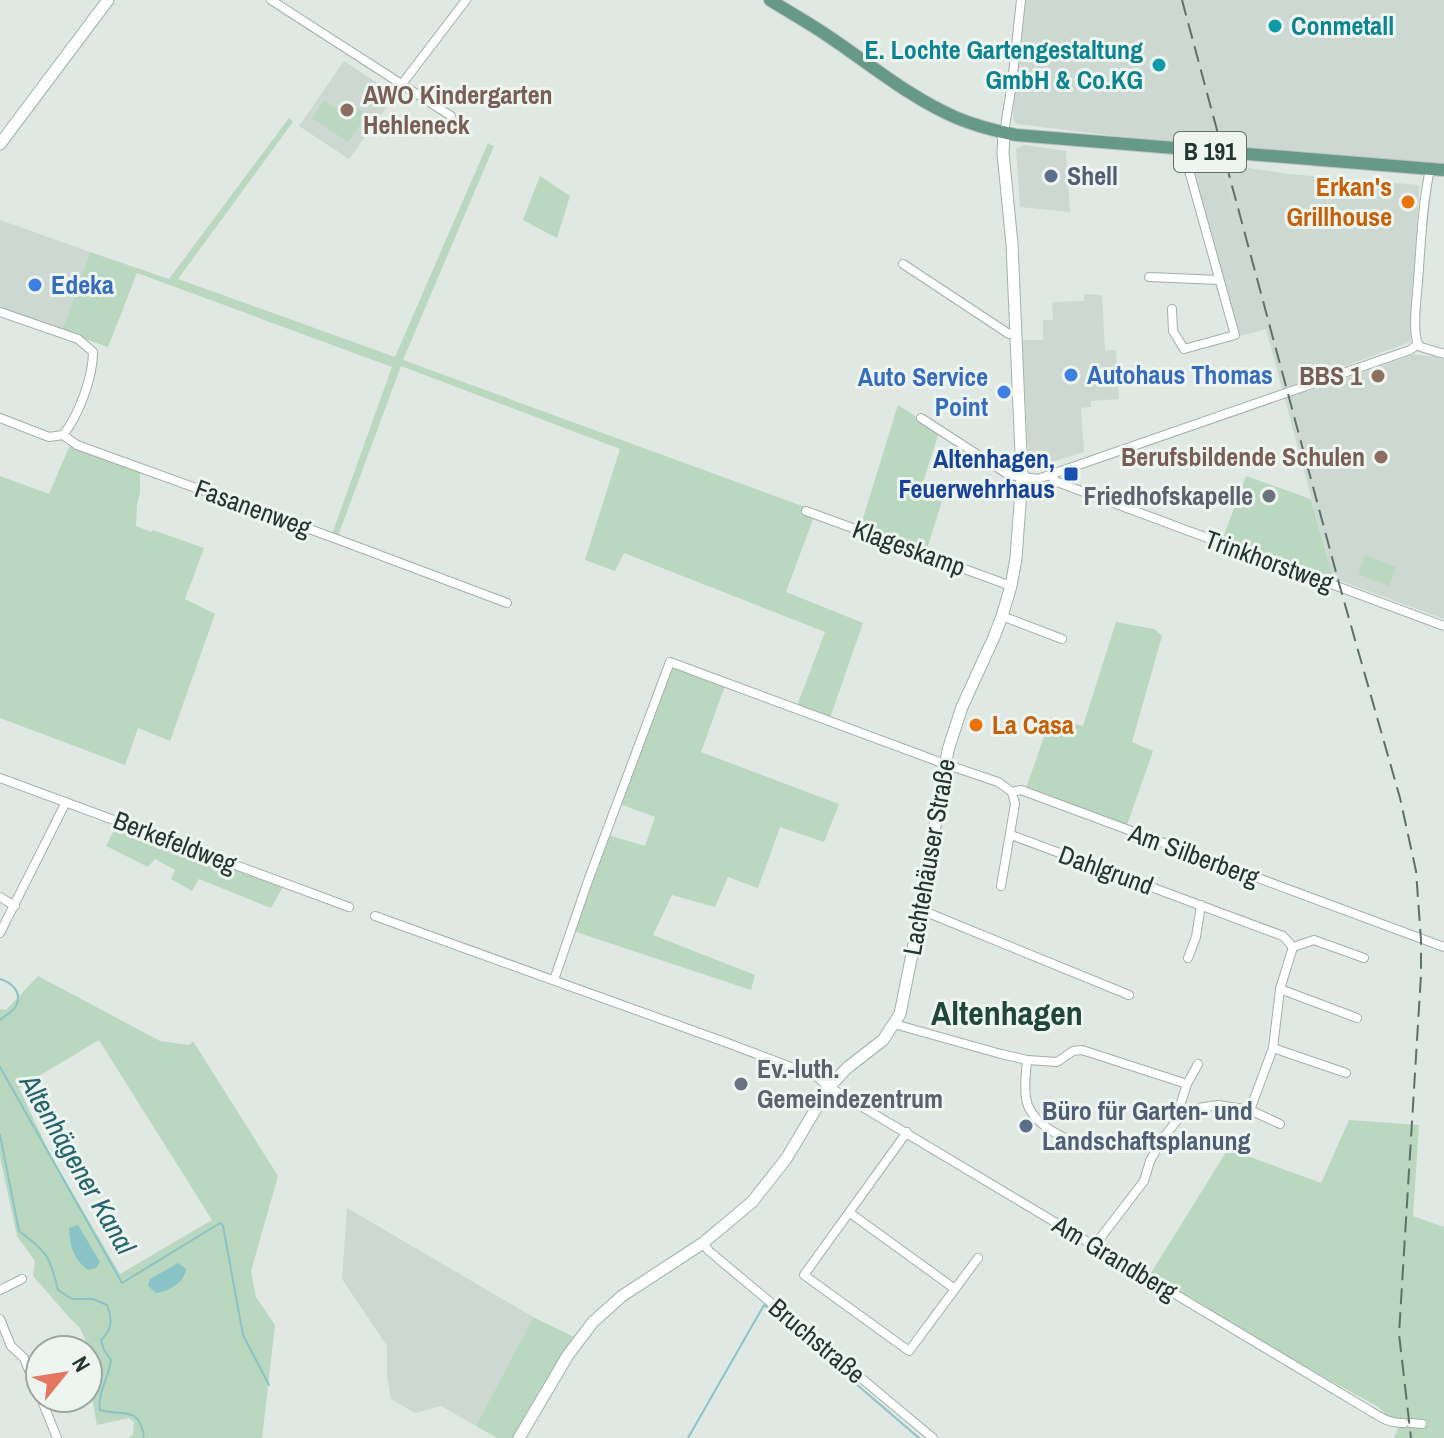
<svg xmlns="http://www.w3.org/2000/svg" width="1444" height="1438" viewBox="0 0 1444 1438" font-family="'Archivo Narrow',sans-serif">
<rect width="100%" height="100%" fill="#dfe8e3"/>
<!-- built -->
<g fill="#cdd8d2">
<polygon points="1025,0 1444,0 1444,163 1228,148 1236,166 1288,174 1419,185 1410,342 1305,381 1307,392 1413,355 1433,356 1444,360 1444,619 1333,578 1266,329 1240,336 1190,161 1222,163 1241,234 1218,145 1133,138 1017,124 1014,121 1013,112"/>
<polygon points="344,61 395,95 349,159 299,126"/>
<polygon points="1024,145 1066,151 1070,212 1020,207 1016,149"/>
<polygon points="0,220 90,252 62,331 0,308"/>
<polygon points="1084,294 1102,295 1105,350 1116,350 1119,399 1091,401 1091,407 1081,408 1084,452 1029,469 1022,340 1043,340 1043,320 1053,320 1052,302 1084,301"/>
<polygon points="347,1208 533,1317 476,1426 441,1406 415,1413 391,1399 387,1376 387,1346 342,1279"/>
</g>
<!-- green -->
<g fill="#b9d8bf" fill-rule="evenodd">
<polygon points="324,100 350,118 357,108 367,115 348,142 312,118"/>
<polygon points="289,118 293,122 178,279 395,357 488,143 494,146 403,360 816,511 786,592 863,623 830,718 797,706 825,632 624,553 615,571 585,560 620,449 401,366 338,536 332,534 392,367 137,273 108,347 62,331 90,252 169,279"/>
<polygon points="540,176 570,196 557,238 523,220"/>
<polygon points="898,405 939,432 920,492 942,501 926,552 860,528"/>
<polygon points="70,445 140,472 140,493 137,505 136,526 151,532 153,530 204,548 185,599 215,614 170,741 138,728 125,765 0,718 0,476 49,494"/>
<polygon points="1246,476 1311,499 1333,578 1223,538"/>
<polygon points="1365,555 1396,567 1389,586 1358,574"/>
<polygon points="1116,622 1154,629 1162,636 1132,742 1153,751 1127,825 1026,788 1051,717 1083,726"/>
<polygon points="673,667 725,686 701,752 839,804 824,842 780,827 758,888 728,877 715,907 672,895 653,935 755,975 751,990 573,931 608,835 645,846 655,817 620,804"/>
<polygon points="118,823 283,887 271,908 199,879 192,891 171,879 175,870 155,859 148,867 106,846"/>
<path d="M38,976L160,1041L189,1045L193,1041L278,1176L251,1271L256,1297L275,1325L262,1438H128L133,1435L134,1422L129,1418L97,1425L92,1398L102,1378L80,1328L68,1316L33,1276L35,1261L17,1236L0,1157V1009L6,1010ZM99,1040L212,1220L120,1274L51,1156L19,1088Z"/>
<polygon points="1349,1120 1419,1125 1413,1216 1444,1227 1444,1438 1394,1438 1399,1426 1377,1406 1146,1281 1228,1149 1321,1183"/>
<polygon points="533,1317 574,1337 562,1353 513,1438 497,1438 476,1426"/>
</g>
<!-- water -->
<g fill="#8bc4c8">
<path d="M78,1225L100,1262L96,1268L88,1270C73,1259 70,1246 69,1228Z"/>
<path d="M178,1263L186,1269C185,1282 168,1292 156,1293L148,1286L150,1279Z"/>
</g>
<g fill="none" stroke-linecap="round" stroke-linejoin="round">
<!-- stream -->
<g stroke="#8bc4c8" stroke-width="2">
<path d="M0,979C11,982 23,992 16,1006C14,1011 4,1016 0,1020"/>
<polyline points="0,1067 122,1283 220,1223 223,1226 243,1335 269,1385"/>
<path d="M0,1135L19,1231C47,1252 50,1256 58,1290L72,1299H93L107,1305C112,1318 113,1329 101,1340L104,1350L111,1360C109,1378 97,1393 100,1410C124,1417 140,1405 144,1438"/>
<polyline points="688,1438 764,1305 919,1438"/>
</g>
<!-- street casing -->
<g stroke="#a3afa9" stroke-width="10">
<g id="street">
<polyline points="271,0 451,116"/>
<polyline points="402,84 466,0"/>
<polyline points="1004,133 1012,83 1021,0"/>
<polyline points="903,264 1009,334 1017,334"/>
<polyline points="1149,277 1219,280"/>
<polyline points="1172,309 1173,331 1184,349 1235,335 1183,149"/>
<path d="M0,312L78,339L93,352C93,377 79,415 63,435"/>
<path d="M1418,344C1412,329 1417,298 1418,281C1421,244 1422,206 1430,169"/>
<polyline points="1418,344 1421,347 1444,354"/>
<polyline points="0,418 49,437 63,435 77,445 334,538 507,603"/>
<polyline points="921,418 1009,475 1038,479 1410,350 1418,344"/>
<polyline points="1050,475 1057,482 1444,626"/>
<polyline points="806,511 1011,586"/>
<polyline points="1002,616 1062,639"/>
<polyline points="0,778 349,907"/>
<polyline points="1011,835 1283,936 1293,947"/>
<polyline points="1001,886 1015,804 1012,792"/>
<polyline points="0,897 15,906"/>
<polyline points="921,910 1129,995"/>
<path d="M375,916L733,1045L817,1077L829,1087L1367,1409C1379,1416 1389,1424 1404,1423"/>
<polyline points="0,933 66,802"/>
<polyline points="1293,947 1314,940 1364,958"/>
<polyline points="1188,958 1196,937 1201,905"/>
<polyline points="554,980 588,881 670,662 945,764 998,782 1012,792 1021,790 1444,947"/>
<polyline points="1280,989 1357,1018"/>
<polyline points="894,1024 1001,1054 1027,1060 1057,1062 1073,1051 1082,1050 1187,1084 1178,1112 1179,1118"/>
<polyline points="1273,1048 1346,1073"/>
<path d="M1027,1060C1026,1072 1024,1086 1026,1098C1029,1121 1058,1136 1077,1143"/>
<polyline points="1187,1084 1198,1064"/>
<polyline points="1250,1110 1280,1124"/>
<polyline points="907,1132 804,1275 909,1351 978,1258"/>
<polyline points="850,1213 955,1289"/>
<polyline points="703,1243 709,1251 933,1438"/>
<polyline points="1095,1245 1144,1181 1150,1161 1163,1138 1179,1118 1198,1108 1218,1105 1250,1110 1273,1048 1280,989 1293,947"/>
<polyline points="0,1290 22,1279"/>
<polyline points="0,1319 11,1346 24,1358 40,1397"/>
<polyline points="41,1398 57,1438"/>
<polyline points="1411,1423 1422,1424"/>
</g>
</g>
<!-- secondary casing -->
<g stroke="#9fb3aa" stroke-width="13">
<g id="secondary">
<polyline points="0,144 108,0"/>
<polyline points="519,1438 568,1355 593,1322 622,1296 703,1243 752,1202 786,1159 829,1087 847,1068 883,1040 900,1014 920,914 948,750 962,707 994,637 1002,616 1011,586 1016,558 1022,477 1012,244 1003,153 1004,133"/>
</g>
</g>
<!-- primary casing -->
<g stroke="#bdc3c1" stroke-width="14">
<path id="primary" d="M770,0C789,12 809,23 828,36C870,64 910,98 957,118C976,126 996,131 1016,135L1444,170"/>
</g>
<!-- street -->
<use href="#street" stroke="#fff" stroke-width="8"/>
<!-- secondary -->
<use href="#secondary" stroke="#fff" stroke-width="11"/>
<!-- primary -->
<use href="#primary" stroke="#679988" stroke-width="12"/>
<!-- rail -->
<polyline stroke="#5c726a" stroke-width="2" stroke-dasharray="16 8" stroke-linecap="butt" points="1182,0 1340,587 1400,798 1416,871 1421,940 1421,975 1399,1334 1411,1438"/>
</g>
<!-- markers -->
<g fill="#0f9aa8" stroke="#eef5f1" stroke-width="3">
<circle cx="1275" cy="26" r="8"/>
<circle cx="1159" cy="65" r="8"/>
</g>
<g fill="#8d6e63" stroke="#eef5f1" stroke-width="3">
<circle cx="347" cy="110" r="8"/>
<circle cx="1378" cy="376" r="8"/>
<circle cx="1381" cy="457" r="8"/>
</g>
<g fill="#5c6f8a" stroke="#eef5f1" stroke-width="3">
<circle cx="1051" cy="176" r="8"/>
<circle cx="1026" cy="1126" r="8"/>
</g>
<g fill="#e8710a" stroke="#eef5f1" stroke-width="3">
<circle cx="1408" cy="202" r="8"/>
<circle cx="976" cy="725" r="8"/>
</g>
<g fill="#3f7fe0" stroke="#eef5f1" stroke-width="3">
<circle cx="35" cy="285" r="8"/>
<circle cx="1071" cy="375" r="8"/>
<circle cx="1004" cy="392" r="8"/>
</g>
<rect fill="#1a4fb4" stroke="#eef5f1" stroke-width="3" x="1063" y="466" width="16" height="16" rx="4"/>
<g fill="#6b7280" stroke="#eef5f1" stroke-width="3">
<circle cx="1269" cy="496" r="8"/>
<circle cx="741" cy="1084" r="8"/>
</g>
<g text-anchor="middle" stroke-width="6" stroke-linejoin="round" paint-order="stroke">
<!-- shield labels -->
<rect fill="#eef5f1" stroke="#5f6f69" stroke-width="2" x="1174" y="132" width="72" height="40" rx="6"/>
<g font-size="24" font-weight="bold" fill="#22362f">
<text x="1210" y="160">B 191</text>
</g>
<!-- culture labels -->
<g font-size="26" font-weight="bold" fill="#0d838f" stroke="#eef5f1" text-anchor="start">
<text x="1291" y="35">Conmetall</text>
<text x="1143" y="59" text-anchor="end">E. Lochte Gartengestaltung<tspan x="1143" dy="30">GmbH &amp; Co.KG</tspan></text>
</g>
<!-- education labels -->
<g font-size="26" font-weight="bold" fill="#785e54" stroke="#eef5f1" text-anchor="end">
<text x="363" y="104" text-anchor="start">AWO Kindergarten<tspan x="363" dy="30">Hehleneck</tspan></text>
<text x="1362" y="385">BBS 1</text>
<text x="1365" y="466">Berufsbildende Schulen</text>
</g>
<!-- service labels -->
<g font-size="26" font-weight="bold" fill="#4e5e75" stroke="#eef5f1" text-anchor="start">
<text x="1067" y="185">Shell</text>
<text x="1042" y="1120">Büro für Garten- und<tspan x="1042" dy="30">Landschaftsplanung</tspan></text>
</g>
<!-- food labels -->
<g font-size="26" font-weight="bold" fill="#c56008" stroke="#eef5f1" text-anchor="end">
<text x="1392" y="196">Erkan's<tspan x="1392" dy="30">Grillhouse</tspan></text>
<text x="992" y="734" text-anchor="start">La Casa</text>
</g>
<!-- shop labels -->
<g font-size="26" font-weight="bold" fill="#366cbe" stroke="#eef5f1" text-anchor="start">
<text x="51" y="294">Edeka</text>
<text x="1087" y="384">Autohaus Thomas</text>
<text x="988" y="386" text-anchor="end">Auto Service<tspan x="988" dy="30">Point</tspan></text>
</g>
<!-- transit labels -->
<g font-size="26" font-weight="bold" fill="#164399" stroke="#eef5f1" text-anchor="end">
<text x="1055" y="468">Altenhagen,<tspan x="1055" dy="30">Feuerwehrhaus</tspan></text>
</g>
<!-- worship labels -->
<g font-size="26" font-weight="bold" fill="#5b616d" stroke="#eef5f1" text-anchor="end">
<text x="1253" y="505">Friedhofskapelle</text>
<text x="757" y="1078" text-anchor="start">Ev.-luth.<tspan x="757" dy="30">Gemeindezentrum</tspan></text>
</g>
<!-- street labels -->
<g font-size="26" fill="#22362f" stroke="#eef5f1">
<text transform="translate(253 508) rotate(20)" y="9">Fasanenweg</text>
<text transform="translate(909 548) rotate(20)" y="9">Klageskamp</text>
<text transform="translate(1269 561) rotate(20)" y="9">Trinkhorstweg</text>
<text transform="translate(175 842) rotate(21)" y="9">Berkefeldweg</text>
<text transform="translate(1194 855) rotate(20)" y="9">Am Silberberg</text>
<text transform="translate(929 857) rotate(-80)" y="9">Lachtehäuser Straße</text>
<text transform="translate(1106 870) rotate(20)" y="9">Dahlgrund</text>
<text transform="translate(1115 1258) rotate(31)" y="9">Am Grandberg</text>
<text transform="translate(817 1341) rotate(40)" y="9">Bruchstraße</text>
</g>
<!-- water labels -->
<g font-size="28" font-style="italic" fill="#23656b" stroke="#eef5f1">
<text transform="translate(78 1164) rotate(60)" y="10">Altenhägener Kanal</text>
</g>
<!-- district labels -->
<g font-size="34" font-weight="bold" fill="#204639" stroke="#eef5f1">
<text x="1007" y="1025">Altenhagen</text>
</g>
</g>
<!-- north arrow -->
<g transform="translate(64 1374) rotate(60)"><circle r="38" fill="#eef5f1" stroke="#9ca9a3" stroke-width="2"/>
<path d="M0-6L14 30L0 20L-14 30Z" fill="#e37762"/>
<text y="-12" font-size="22" font-weight="bold" text-anchor="middle" fill="#22362f">N</text>
</g>
</svg>
